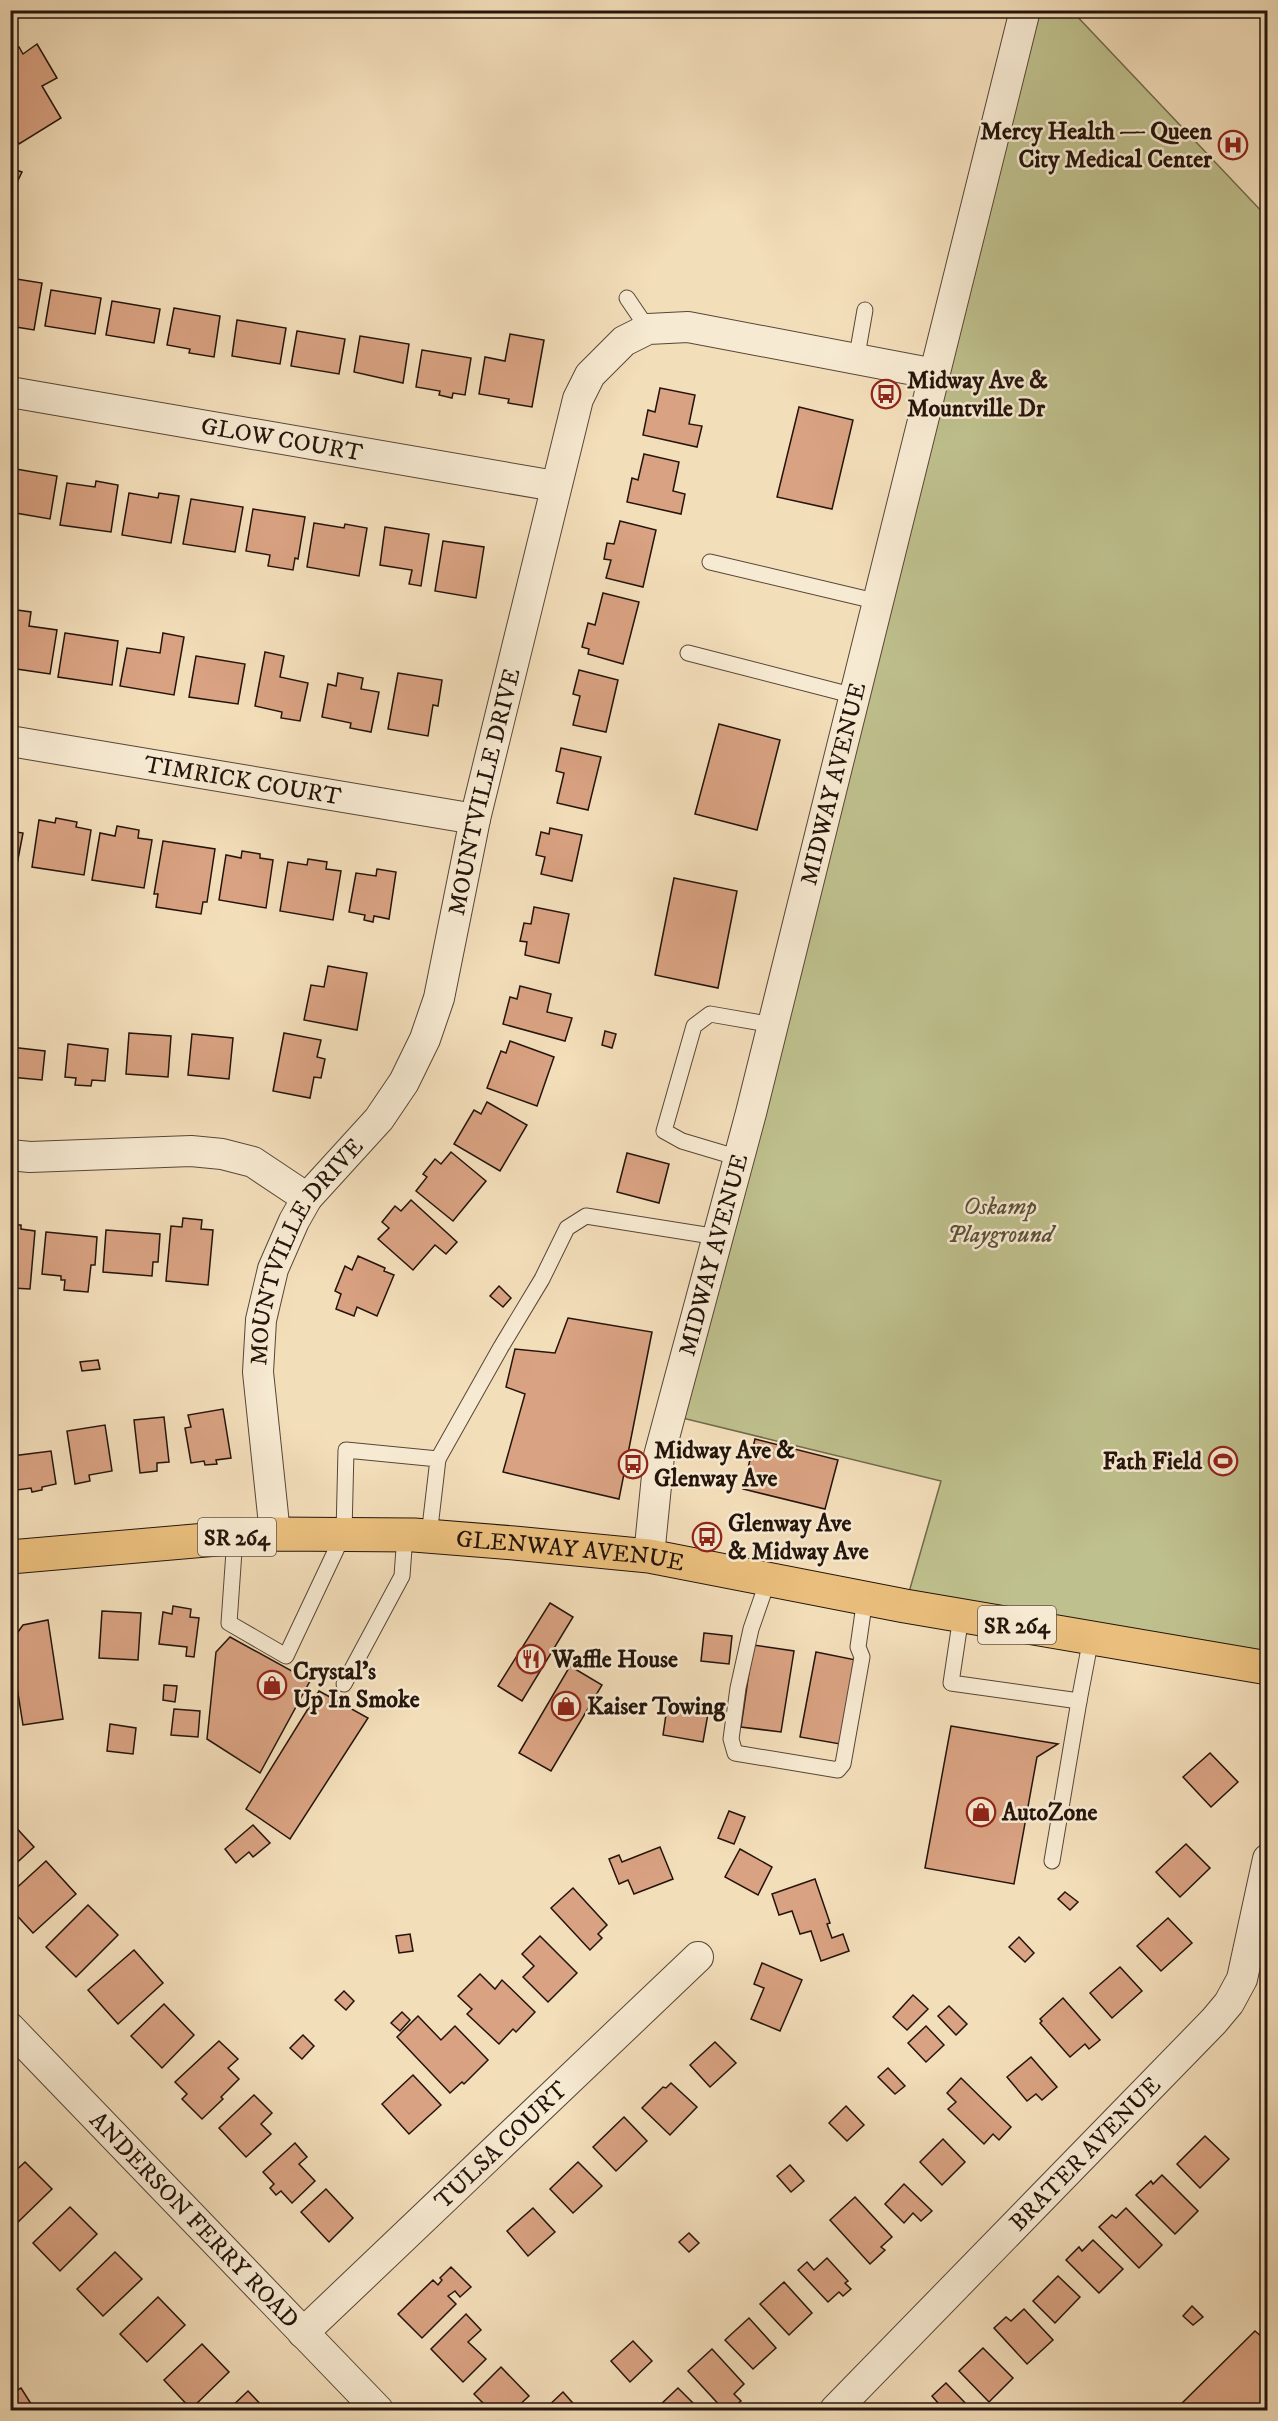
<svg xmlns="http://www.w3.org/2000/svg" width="1278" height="2421" viewBox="0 0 1278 2421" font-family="'IM FELL DW Pica',serif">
<rect width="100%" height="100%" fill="#f3deba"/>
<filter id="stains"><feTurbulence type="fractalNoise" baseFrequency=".00333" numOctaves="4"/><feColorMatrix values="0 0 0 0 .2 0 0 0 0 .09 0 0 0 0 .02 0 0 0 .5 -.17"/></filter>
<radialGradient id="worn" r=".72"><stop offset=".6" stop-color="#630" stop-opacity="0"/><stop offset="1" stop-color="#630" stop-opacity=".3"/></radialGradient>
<!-- green -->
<polygon fill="#bec08d" stroke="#716a4c" stroke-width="1.5" points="1025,11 1072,11 1267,217 1267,1668 905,1606 941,1481 670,1415"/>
<!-- building -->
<g fill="#d9a282" stroke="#24140b" stroke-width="1.5">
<polygon points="37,44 57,78 42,86 61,118 19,144 10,129 10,53 19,47 23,54"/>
<polygon points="10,168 22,172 10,197"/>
<polygon points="10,278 42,283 34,330 10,326"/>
<polygon points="51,290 101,298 95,334 45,326"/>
<polygon points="112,301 160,309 154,343 106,335"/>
<polygon points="174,308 220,316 214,357 189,353 190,349 167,345"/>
<polygon points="237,320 286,328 280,364 232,356"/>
<polygon points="297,331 345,339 339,374 291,366"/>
<polygon points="510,334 544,340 532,407 508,403 509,399 479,394 485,357 505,361"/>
<polygon points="360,336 409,344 403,383 354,372"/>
<polygon points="422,350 471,358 465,395 453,393 452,398 439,395 440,391 416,387"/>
<polygon points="660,388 695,395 689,424 702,426 697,447 643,435 648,410 655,412"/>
<polygon points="799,407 853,420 832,509 777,497"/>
<polygon points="644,454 679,462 673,491 685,494 681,514 627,502 632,478 638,480"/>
<polygon points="10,468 57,476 50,519 10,512"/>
<polygon points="96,481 118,485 111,532 60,525 67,483 95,487"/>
<polygon points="129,493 158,498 159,493 179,496 171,543 122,535"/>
<polygon points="191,499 243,507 235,552 183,544"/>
<polygon points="253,509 305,517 298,559 295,558 293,570 268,566 270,555 246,551"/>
<polygon points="620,521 656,530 643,587 606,578 611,560 604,559 607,543 614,544"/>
<polygon points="314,523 344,528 345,524 367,528 359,576 307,567"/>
<polygon points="385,527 429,534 421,586 409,584 412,570 380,565"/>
<polygon points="443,541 484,547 476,598 435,591"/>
<polygon points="603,593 639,602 623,664 588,654 589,649 582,647 588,623 595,625"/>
<polygon points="10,609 31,612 29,626 57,630 50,674 10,668"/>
<polygon points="65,633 118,641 112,685 58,677"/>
<polygon points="163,633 184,637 174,695 120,686 127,648 160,653"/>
<polygon points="265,652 284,656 280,677 308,683 300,721 281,718 282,712 255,706"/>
<polygon points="196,656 245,664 238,704 189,697"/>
<polygon points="579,670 618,680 606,732 573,725 580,696 573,694"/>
<polygon points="338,673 363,678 361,689 379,692 371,732 350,728 351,723 322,717 328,684 336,686"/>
<polygon points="398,673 442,680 438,706 433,705 428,736 388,729"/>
<polygon points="719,724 780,740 757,830 695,814"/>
<polygon points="561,748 601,757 588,810 557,803 564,773 556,771"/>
<polygon points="56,818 77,822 76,827 91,830 84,875 32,867 39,820 55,823"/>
<polygon points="117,826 139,830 138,838 152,840 144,888 92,880 100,833 115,836"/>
<polygon points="550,828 582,835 572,881 541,874 545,857 536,855 541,832 549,834"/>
<polygon points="10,831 23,833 14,880 10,880"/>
<polygon points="163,841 215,849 207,902 203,902 201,914 156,907 158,894 154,894"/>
<polygon points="242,851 260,854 260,858 273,860 266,908 219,900 226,855 241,858"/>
<polygon points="308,859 327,862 326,869 341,871 333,920 280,911 288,862 307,865"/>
<polygon points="377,869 396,872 389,919 374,916 373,922 364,920 365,915 349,912 356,873 376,876"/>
<polygon points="674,878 737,891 718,988 655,975"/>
<polygon points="534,907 569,914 559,963 525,955 527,942 520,941 524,923 531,924"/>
<polygon points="328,966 367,973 357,1030 304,1020 311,985 324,987"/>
<polygon points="520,986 551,994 547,1012 572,1018 565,1041 503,1024 510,997 517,999"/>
<polygon points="605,1031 616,1034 612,1048 602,1045"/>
<polygon points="129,1033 171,1036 168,1077 126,1074"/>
<polygon points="284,1033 321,1040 317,1057 325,1059 321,1078 314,1077 310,1098 273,1091"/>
<polygon points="192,1034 233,1038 229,1079 188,1075"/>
<polygon points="510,1041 554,1057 537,1106 487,1088 501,1051 506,1053"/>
<polygon points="68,1044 108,1049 105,1081 92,1080 91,1086 75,1085 76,1078 65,1077"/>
<polygon points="10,1047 45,1051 42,1080 10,1077"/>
<polygon points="487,1102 527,1125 500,1171 454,1144 474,1110 481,1114"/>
<polygon points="451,1152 486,1181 453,1221 416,1191 427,1177 423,1174 435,1159 441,1164"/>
<polygon points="627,1153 669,1164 659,1203 617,1192"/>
<polygon points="411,1200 457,1242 446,1254 435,1245 413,1270 378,1239 389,1228 382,1222 395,1206 401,1211"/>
<polygon points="183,1218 202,1220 201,1229 213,1230 208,1285 166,1281 171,1226 182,1227"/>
<polygon points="10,1225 21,1225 21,1229 35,1231 30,1289 12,1288"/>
<polygon points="106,1230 160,1234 158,1262 153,1262 152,1276 103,1272"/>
<polygon points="46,1232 97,1237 95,1265 91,1265 88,1292 64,1290 65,1280 61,1280 61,1276 42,1274"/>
<polygon points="358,1256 385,1268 384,1271 394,1275 377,1316 357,1307 354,1316 336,1309 341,1294 335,1291 345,1266 352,1270"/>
<polygon points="499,1286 511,1298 503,1307 490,1296"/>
<polygon points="568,1318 652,1332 619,1499 503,1472 525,1394 506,1387 515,1349 555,1353"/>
<polygon points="98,1360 100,1369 82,1371 80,1362"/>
<polygon points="223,1409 231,1458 216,1460 217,1464 205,1465 204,1461 191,1463 185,1428 191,1427 188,1415"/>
<polygon points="164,1417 169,1462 157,1463 157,1471 140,1473 134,1420"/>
<polygon points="105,1425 112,1471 89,1475 90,1481 75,1484 67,1431"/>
<polygon points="755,1439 838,1460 825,1509 743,1489"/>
<polygon points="51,1451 56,1484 42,1487 42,1490 32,1492 31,1488 17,1490 12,1456"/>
<polygon points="550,1603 573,1617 522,1701 498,1686"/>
<polygon points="173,1606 191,1609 190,1617 199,1618 194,1657 186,1656 187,1647 159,1644 163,1612 172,1614"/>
<polygon points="102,1611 141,1613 138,1660 99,1658"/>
<polygon points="48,1620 63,1719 23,1725 10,1643 23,1625"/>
<polygon points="704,1633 732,1636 729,1664 701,1661"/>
<polygon points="230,1637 310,1681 260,1773 207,1739 216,1652"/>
<polygon points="753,1645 794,1651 781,1732 741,1727"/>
<polygon points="816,1652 856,1660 840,1744 800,1737"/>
<polygon points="570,1666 602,1685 551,1771 519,1753"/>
<polygon points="164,1685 177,1686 175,1702 163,1700"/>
<polygon points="319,1691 368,1718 290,1839 246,1809"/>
<polygon points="668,1701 709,1708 703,1742 663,1735"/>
<polygon points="174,1709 200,1711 198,1737 171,1735"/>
<polygon points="110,1724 136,1728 133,1754 107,1751"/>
<polygon points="951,1726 1058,1744 1037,1757 1014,1884 925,1868"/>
<polygon points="1210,1753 1238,1782 1211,1807 1183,1777"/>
<polygon points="729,1811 745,1817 734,1844 718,1838"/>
<polygon points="10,1821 34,1847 10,1869"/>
<polygon points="253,1825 270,1843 253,1857 249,1852 236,1863 225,1849"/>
<polygon points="1186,1844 1210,1868 1180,1897 1156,1872"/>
<polygon points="660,1847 673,1879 634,1894 628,1880 619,1884 609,1859 619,1855 622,1862"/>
<polygon points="740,1849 772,1867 758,1895 725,1877"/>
<polygon points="46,1861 76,1894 33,1933 10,1908 10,1894"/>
<polygon points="815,1879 830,1923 827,1924 832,1938 843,1934 849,1951 821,1961 811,1931 800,1934 792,1911 779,1915 772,1894"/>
<polygon points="573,1888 607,1925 598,1934 602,1938 590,1950 551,1908"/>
<polygon points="1065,1892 1078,1902 1070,1910 1058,1899"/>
<polygon points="88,1905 118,1935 76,1977 46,1947"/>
<polygon points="1168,1918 1192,1943 1161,1971 1137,1946"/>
<polygon points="410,1934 413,1951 399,1953 396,1936"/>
<polygon points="540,1936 577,1973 548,2002 523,1977 534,1966 522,1954"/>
<polygon points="1019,1937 1034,1953 1025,1962 1009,1947"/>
<polygon points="134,1950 163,1983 118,2024 88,1990"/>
<polygon points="762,1963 802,1980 780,2031 751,2019 764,1988 754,1984"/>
<polygon points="1120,1967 1142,1991 1112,2018 1090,1993"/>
<polygon points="480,1974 495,1989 502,1980 535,2012 516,2032 513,2029 499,2044 467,2014 472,2009 458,1996"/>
<polygon points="344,1991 354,2001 346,2010 335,2000"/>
<polygon points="913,1995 928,2009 907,2030 893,2017"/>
<polygon points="1063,1998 1100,2040 1089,2049 1085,2044 1070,2057 1040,2023 1042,2021 1040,2019"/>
<polygon points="164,2004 194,2035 162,2068 131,2036"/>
<polygon points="949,2006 967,2024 956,2035 938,2016"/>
<polygon points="402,2012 410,2020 400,2031 391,2023"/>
<polygon points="418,2016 441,2040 455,2026 488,2060 464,2084 462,2082 450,2093 397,2037"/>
<polygon points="926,2026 944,2045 926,2062 908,2043"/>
<polygon points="303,2035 314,2046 302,2059 290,2048"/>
<polygon points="219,2041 238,2059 228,2068 239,2079 221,2097 223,2099 202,2119 182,2099 187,2094 175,2082"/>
<polygon points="715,2042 736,2063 710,2087 690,2065"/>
<polygon points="1031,2057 1057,2087 1042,2100 1036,2094 1027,2101 1007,2077"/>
<polygon points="888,2068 905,2086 895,2094 878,2077"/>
<polygon points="413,2075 441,2105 409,2134 382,2104"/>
<polygon points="961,2078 1011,2127 999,2140 993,2134 984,2144 948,2109 956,2102 947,2093"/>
<polygon points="671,2083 697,2107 670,2135 642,2108 663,2087 666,2088"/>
<polygon points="254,2095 272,2113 261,2124 271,2134 246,2157 219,2128"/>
<polygon points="846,2106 864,2125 847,2141 829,2123"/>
<polygon points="624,2117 647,2141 616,2171 593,2147"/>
<polygon points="1205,2136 1229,2159 1200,2188 1177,2164"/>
<polygon points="943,2139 965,2162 942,2185 920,2162"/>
<polygon points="295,2143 307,2157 299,2164 315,2181 292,2203 281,2191 276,2195 270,2188 274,2184 263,2172"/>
<polygon points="25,2162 52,2189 15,2225 10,2220 10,2176"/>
<polygon points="578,2162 602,2186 573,2213 550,2189"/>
<polygon points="790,2165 804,2181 791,2192 777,2176"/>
<polygon points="1162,2175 1198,2211 1175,2234 1136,2195 1151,2181 1153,2184"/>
<polygon points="904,2184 932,2211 921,2221 913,2213 904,2223 885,2204"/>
<polygon points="326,2189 353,2218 329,2242 301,2212"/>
<polygon points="855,2197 892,2237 881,2247 885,2250 870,2264 830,2220"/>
<polygon points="70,2207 97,2234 60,2271 33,2243"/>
<polygon points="533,2208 555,2232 528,2256 507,2231"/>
<polygon points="1126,2208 1162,2245 1139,2268 1099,2227 1112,2215 1116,2218"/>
<polygon points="689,2233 699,2243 689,2252 679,2242"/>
<polygon points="1093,2240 1123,2269 1099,2293 1066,2260 1079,2247 1082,2251"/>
<polygon points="115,2252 142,2279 103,2316 77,2289"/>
<polygon points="827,2258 848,2281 845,2283 851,2289 843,2296 839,2292 828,2302 798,2270 807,2262 814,2270"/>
<polygon points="451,2267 471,2287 460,2297 455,2291 448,2296 456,2304 422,2338 398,2314 433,2280 438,2285 442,2280 440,2278"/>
<polygon points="1058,2276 1080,2297 1055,2323 1033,2301"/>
<polygon points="784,2282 812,2313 789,2335 760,2304"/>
<polygon points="158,2297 185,2325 147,2362 120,2334"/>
<polygon points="1192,2306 1203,2317 1193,2325 1183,2316"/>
<polygon points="1024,2309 1053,2340 1027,2364 994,2328 1006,2317 1011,2321"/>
<polygon points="466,2314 481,2330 468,2342 486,2359 463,2382 431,2349"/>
<polygon points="749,2318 776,2348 753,2369 725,2340"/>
<polygon points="1255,2331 1268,2342 1268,2410 1175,2410"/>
<polygon points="633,2341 652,2361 630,2382 611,2361"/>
<polygon points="202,2344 229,2372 191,2409 164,2380"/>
<polygon points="983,2348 1013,2378 989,2402 959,2371"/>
<polygon points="712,2349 744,2384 734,2394 741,2401 730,2410 724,2410 688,2371"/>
<polygon points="501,2367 529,2396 514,2410 490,2410 474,2394"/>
<polygon points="946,2383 972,2410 930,2410 938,2403 932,2396"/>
<polygon points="21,2388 35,2410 10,2410 10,2394"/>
<polygon points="678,2388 700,2410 657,2410 658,2407"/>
<polygon points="248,2391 266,2410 228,2410"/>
<polygon points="563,2392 579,2410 544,2410"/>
</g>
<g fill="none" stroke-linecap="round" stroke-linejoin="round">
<!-- service casing -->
<g stroke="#584637" stroke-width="17">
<g id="service">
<polyline points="627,298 648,329"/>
<polyline points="856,361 865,310"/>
<polyline points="710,562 879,602"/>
<polyline points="688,653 855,696"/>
<polyline points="739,1158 682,1141 664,1131 694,1026 710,1014 773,1025"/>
<polyline points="438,1459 501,1347 542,1279 567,1228 586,1216 718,1237"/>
<polyline points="235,1537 229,1623 286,1656 344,1533 346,1450 438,1459 429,1536"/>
<polyline points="768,1580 751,1629 738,1688 731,1739 735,1753 838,1770 843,1764 862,1657 858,1647 865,1598"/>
<polyline points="961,1616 951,1683 1079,1701 1091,1638"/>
<polyline points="344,1684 402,1576 405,1535"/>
<polyline points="1052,1861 1079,1701"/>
</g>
</g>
<!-- minor casing -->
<g stroke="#584637" stroke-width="32">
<g id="minor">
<path id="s1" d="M10,392L555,486"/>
<path id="s2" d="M10,741L475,819"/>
<polyline points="10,1155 30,1157 191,1151 222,1154 253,1162 307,1198"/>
<path id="s3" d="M275,1534L258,1372L261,1320L273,1269L294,1221L307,1198L379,1119L404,1082L425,1039L439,998L475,819L578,399L590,375L624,341L648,329L688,327L935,374"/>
<path id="s4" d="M649,1556L659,1456L751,1113L1025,10"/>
<path id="s5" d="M10,2028L378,2410"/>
<path id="s6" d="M303,2333L698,1957"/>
<path id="s7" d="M835,2410L1214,2021L1229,2003L1242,1979L1268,1859"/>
</g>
</g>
<!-- primary casing -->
<g stroke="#24140b" stroke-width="35">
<g id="primary">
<path id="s8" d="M10,1557L275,1534L414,1535L514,1543L649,1556L905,1606L1268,1668"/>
</g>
</g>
<!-- service -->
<use href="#service" stroke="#f7ead2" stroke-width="15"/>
<!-- minor -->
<use href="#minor" stroke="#f7ead2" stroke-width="30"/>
<!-- primary -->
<use href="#primary" stroke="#eabf7d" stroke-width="33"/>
</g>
<!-- icons -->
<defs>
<g id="hospital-ring" transform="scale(1.5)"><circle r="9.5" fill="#f7ead2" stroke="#8f2418" stroke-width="1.5"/><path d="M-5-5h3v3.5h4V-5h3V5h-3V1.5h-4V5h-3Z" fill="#8f2418"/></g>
<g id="bus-ring" transform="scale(1.5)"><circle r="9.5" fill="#f7ead2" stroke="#8f2418" stroke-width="1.5"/><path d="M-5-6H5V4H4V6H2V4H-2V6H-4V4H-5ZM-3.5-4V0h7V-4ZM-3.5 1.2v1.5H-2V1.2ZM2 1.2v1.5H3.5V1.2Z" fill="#8f2418"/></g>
<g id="stadium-ring" transform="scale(1.5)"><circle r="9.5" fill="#f7ead2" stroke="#8f2418" stroke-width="1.5"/><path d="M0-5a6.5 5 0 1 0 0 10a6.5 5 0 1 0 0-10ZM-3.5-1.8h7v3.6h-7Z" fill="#8f2418"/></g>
<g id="restaurant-ring" transform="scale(1.5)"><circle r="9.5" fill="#f7ead2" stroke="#8f2418" stroke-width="1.5"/><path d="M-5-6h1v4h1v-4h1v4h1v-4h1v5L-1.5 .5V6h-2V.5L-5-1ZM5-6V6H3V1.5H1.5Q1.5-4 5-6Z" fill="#8f2418"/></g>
<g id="shop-ring" transform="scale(1.5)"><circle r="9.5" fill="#f7ead2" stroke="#8f2418" stroke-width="1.5"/><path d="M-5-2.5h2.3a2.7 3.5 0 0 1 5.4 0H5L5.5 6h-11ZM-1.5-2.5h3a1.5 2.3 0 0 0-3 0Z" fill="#8f2418"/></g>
</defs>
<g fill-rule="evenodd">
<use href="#hospital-ring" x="1233" y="145"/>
<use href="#bus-ring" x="886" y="394"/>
<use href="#stadium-ring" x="1223" y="1461"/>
<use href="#bus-ring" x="633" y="1464"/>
<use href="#bus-ring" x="707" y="1537"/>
<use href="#restaurant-ring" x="531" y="1659"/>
<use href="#shop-ring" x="272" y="1685"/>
<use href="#shop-ring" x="566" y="1706"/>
<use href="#shop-ring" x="981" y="1812"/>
</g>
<g text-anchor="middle" stroke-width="5" stroke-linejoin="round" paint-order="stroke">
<!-- shield labels -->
<g fill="#f7ead2" stroke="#635447" stroke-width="1.5">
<rect x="198" y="1518" width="78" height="38" rx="4.5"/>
<rect x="978" y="1606" width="78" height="38" rx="4.5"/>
</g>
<g font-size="22" font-weight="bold" fill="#24140b">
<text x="237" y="1545">SR 264</text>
<text x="1017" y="1633">SR 264</text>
</g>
<!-- poi labels -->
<g font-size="24" font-weight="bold" fill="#24140b" stroke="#f7ead2" text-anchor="start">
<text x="1212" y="139" text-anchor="end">Mercy Health — Queen<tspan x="1212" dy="28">City Medical Center</tspan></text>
<text x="907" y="388">Midway Ave &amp;<tspan x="907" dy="28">Mountville Dr</tspan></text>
<text x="654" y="1458">Midway Ave &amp;<tspan x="654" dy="28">Glenway Ave</tspan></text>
<text x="1202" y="1469" text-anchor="end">Fath Field</text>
<text x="728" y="1531">Glenway Ave<tspan x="728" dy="28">&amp; Midway Ave</tspan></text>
<text x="552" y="1667">Waffle House</text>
<text x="293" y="1679">Crystal's<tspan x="293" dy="28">Up In Smoke</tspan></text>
<text x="587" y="1714">Kaiser Towing</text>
<text x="1002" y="1820">AutoZone</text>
</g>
<!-- street labels -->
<g font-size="24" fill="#24140b" stroke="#f7ead2">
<text dy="8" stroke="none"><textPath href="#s1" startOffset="276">GLOW COURT</textPath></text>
<text dy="8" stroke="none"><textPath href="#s2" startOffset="236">TIMRICK COURT</textPath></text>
<text dy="8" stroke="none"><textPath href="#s4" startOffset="795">MIDWAY AVENUE</textPath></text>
<text dy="8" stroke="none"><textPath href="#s3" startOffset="800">MOUNTVILLE DRIVE</textPath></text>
<text dy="8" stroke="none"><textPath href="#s4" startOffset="309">MIDWAY AVENUE</textPath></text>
<text dy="8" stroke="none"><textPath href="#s3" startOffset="296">MOUNTVILLE DRIVE</textPath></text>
<text dy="8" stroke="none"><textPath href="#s8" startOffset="562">GLENWAY AVENUE</textPath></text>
<text dy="8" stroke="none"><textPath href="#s6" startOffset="273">TULSA COURT</textPath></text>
<text dy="8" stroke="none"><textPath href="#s7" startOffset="358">BRATER AVENUE</textPath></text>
<text dy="8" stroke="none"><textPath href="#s5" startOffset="266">ANDERSON FERRY ROAD</textPath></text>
</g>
<!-- park labels -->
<g font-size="24" font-style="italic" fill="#5a5038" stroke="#f7ead2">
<text x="1000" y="1214">Oskamp<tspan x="1000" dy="28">Playground</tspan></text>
</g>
</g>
<!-- margin -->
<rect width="1278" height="2421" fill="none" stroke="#f3deba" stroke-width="36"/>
<rect x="12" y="12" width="1254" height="2397" fill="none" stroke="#24140b" stroke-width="3"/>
<rect x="18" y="18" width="1242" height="2385" fill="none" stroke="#24140b" stroke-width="1.5"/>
<rect width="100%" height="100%" filter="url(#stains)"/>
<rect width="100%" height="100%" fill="url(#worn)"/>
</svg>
